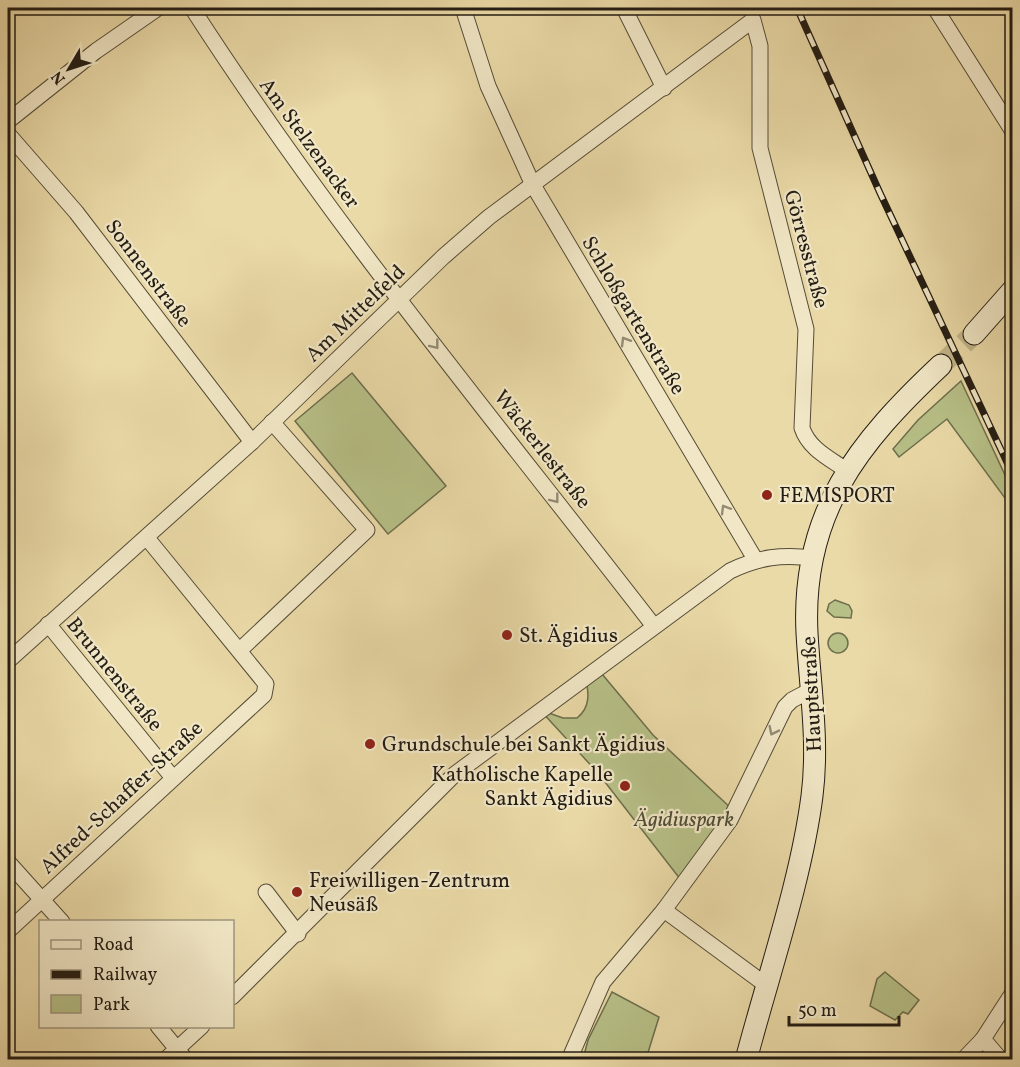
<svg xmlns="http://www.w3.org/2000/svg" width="1020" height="1067" viewBox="0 0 1020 1067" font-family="Vollkorn,serif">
<rect width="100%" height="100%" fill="#eadaa7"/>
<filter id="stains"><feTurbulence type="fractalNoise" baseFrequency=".00333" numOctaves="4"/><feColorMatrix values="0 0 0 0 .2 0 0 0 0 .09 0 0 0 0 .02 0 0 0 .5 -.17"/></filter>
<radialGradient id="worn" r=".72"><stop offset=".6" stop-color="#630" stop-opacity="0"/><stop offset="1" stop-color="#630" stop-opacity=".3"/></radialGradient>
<!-- green -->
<g fill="#b7c087" stroke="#6d6e4d" stroke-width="1.5">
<polygon points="352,373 446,486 388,534 295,421"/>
<polygon points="961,381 1012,490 1012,515 1005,498 947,419 899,457 893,449 918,420"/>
<polygon points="835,600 849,605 852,611 851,618 834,617 827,611 829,604"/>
<circle cx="838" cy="643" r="10"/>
<path d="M597,668L653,735L734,811L684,884L598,773L540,710L563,718H577C591,707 589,692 585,676Z"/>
<polygon points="885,972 919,1000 908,1014 903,1012 895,1020 870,1006 877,979"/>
<polygon points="612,992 659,1017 646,1059 583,1059 588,1040"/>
</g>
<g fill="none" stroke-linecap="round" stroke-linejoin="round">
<!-- secondary-tunnel -->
<polyline stroke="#c2b489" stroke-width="21" stroke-dasharray="21 10" stroke-linecap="butt" points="941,365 974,334"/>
<!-- street casing -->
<g stroke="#554c38" stroke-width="17">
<g id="street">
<path d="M192,8C331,224 496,422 653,625"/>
<polyline points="463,8 488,86 533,185 755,559"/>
<polyline points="624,8 664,88"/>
<polyline points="935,8 1012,130"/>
<polyline points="8,121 96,51 158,8"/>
<polyline points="8,134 76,212 252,442"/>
<polyline points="48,624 173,778"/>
<polyline points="240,650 367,530 272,422"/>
<path d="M8,661L252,442L443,257L489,217L753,20L760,46V148L806,329L802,428C809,449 829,458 846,470"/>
<polyline points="8,862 62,922"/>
<polyline points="266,892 298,934"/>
<polyline points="664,910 730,820 785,707 792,700 811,690"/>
<polyline points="8,931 264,695 266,684 147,538"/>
<path d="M232,997L455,774L730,571C759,557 782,554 813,558"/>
<polyline points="158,1026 186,1060"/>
<polyline points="983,1039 1001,1060"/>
<polyline points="165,1060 202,1026"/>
<polyline points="569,1060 603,982 664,910 766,985"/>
<polyline points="963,1060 983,1039 1012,994"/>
</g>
</g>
<!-- secondary casing -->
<g stroke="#231c13" stroke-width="23">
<g id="secondary">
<polyline points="974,334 1012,291"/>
<path d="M746,1060C768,976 801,881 812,796C819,742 810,688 807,633C801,513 858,443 941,365"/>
</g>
</g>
<!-- street -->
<use href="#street" stroke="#f1e7c6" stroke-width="15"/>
<!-- secondary -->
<use href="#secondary" stroke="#f1e7c6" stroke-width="21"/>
<!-- rail casing -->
<g stroke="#231c13" stroke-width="7">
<polyline id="rail" points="797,8 880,193 1012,473"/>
</g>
<!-- rail -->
<use href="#rail" stroke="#f1e7c6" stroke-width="4.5" stroke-dasharray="14" stroke-linecap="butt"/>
</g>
<!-- one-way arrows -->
<defs><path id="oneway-chevron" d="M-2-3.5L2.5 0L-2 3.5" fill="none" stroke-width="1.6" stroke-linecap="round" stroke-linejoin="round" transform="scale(1.5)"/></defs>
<g stroke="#948c75">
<use href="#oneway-chevron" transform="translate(625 341) rotate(-121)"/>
<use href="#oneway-chevron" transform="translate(435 345) rotate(52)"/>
<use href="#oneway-chevron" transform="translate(555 499) rotate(52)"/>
<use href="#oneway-chevron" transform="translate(725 509) rotate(-121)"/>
<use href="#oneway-chevron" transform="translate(773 731) rotate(116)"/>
</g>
<!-- markers -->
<g fill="#8f2418" stroke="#f1e7c6" stroke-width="2">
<circle cx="767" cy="495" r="6"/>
<circle cx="507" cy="635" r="6"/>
<circle cx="370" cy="744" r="6"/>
<circle cx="625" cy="786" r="6"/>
<circle cx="297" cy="892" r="6"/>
</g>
<g text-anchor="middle" stroke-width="4.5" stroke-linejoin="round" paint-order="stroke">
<!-- street labels -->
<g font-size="21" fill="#231c13" stroke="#f1e7c6">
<text transform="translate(310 143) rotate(54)" y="7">Am Stelzenacker</text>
<text transform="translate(807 249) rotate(75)" y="7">Görresstraße</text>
<text transform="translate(149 273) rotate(53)" y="7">Sonnenstraße</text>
<text transform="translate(355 313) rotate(-44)" y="7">Am Mittelfeld</text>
<text transform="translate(634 315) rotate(59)" y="7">Schloßgartenstraße</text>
<text transform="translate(543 449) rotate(52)" y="7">Wäckerlestraße</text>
<text transform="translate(115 674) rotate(51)" y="7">Brunnenstraße</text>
<text transform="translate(811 694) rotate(-93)" y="7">Hauptstraße</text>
<text transform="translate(121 797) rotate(-43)" y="7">Alfred-Schaffer-Straße</text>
</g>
<!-- poi labels -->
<g font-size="21" fill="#231c13" stroke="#f1e7c6" text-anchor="start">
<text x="779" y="502">FEMISPORT</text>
<text x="519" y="642">St. Ägidius</text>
<text x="382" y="751">Grundschule bei Sankt Ägidius</text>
<text x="613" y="781" text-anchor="end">Katholische Kapelle<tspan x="613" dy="24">Sankt Ägidius</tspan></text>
<text x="309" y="887">Freiwilligen-Zentrum<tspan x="309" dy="24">Neusäß</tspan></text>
</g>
<!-- park labels -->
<g font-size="21" font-style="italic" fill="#4f4d36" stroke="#f1e7c6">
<text x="684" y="826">Ägidiuspark</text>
</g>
</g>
<!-- margin -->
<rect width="1020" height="1067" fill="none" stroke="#eadaa7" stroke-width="30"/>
<rect x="9" y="9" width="1002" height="1049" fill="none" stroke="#231c13" stroke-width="3"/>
<rect x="15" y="15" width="990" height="1037" fill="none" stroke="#231c13" stroke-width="1.5"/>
<!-- legend -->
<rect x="39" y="920" width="195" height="108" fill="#f1e7c6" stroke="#9f967e" stroke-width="1.5"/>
<rect x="51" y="940" width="30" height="9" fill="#f1e7c6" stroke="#9f967e" stroke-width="1.5"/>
<text x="93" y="950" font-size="18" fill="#231c13">Road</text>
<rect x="51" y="970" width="30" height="9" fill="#231c13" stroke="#9f967e" stroke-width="1.5"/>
<text x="93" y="980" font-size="18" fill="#231c13">Railway</text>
<rect x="51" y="995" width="30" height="18" fill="#b7c087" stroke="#9f967e" stroke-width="1.5"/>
<text x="93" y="1010" font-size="18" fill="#231c13">Park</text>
<!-- north arrow -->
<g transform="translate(69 69) rotate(231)" stroke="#f1e7c6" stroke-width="4.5" paint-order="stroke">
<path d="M0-4.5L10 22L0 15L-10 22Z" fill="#231c13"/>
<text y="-9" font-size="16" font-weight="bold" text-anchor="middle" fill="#231c13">N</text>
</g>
<!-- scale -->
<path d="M789 1016v9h110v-9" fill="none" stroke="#231c13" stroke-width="3"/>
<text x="798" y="1016" font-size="18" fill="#231c13" stroke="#f1e7c6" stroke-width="4.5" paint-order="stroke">50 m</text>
<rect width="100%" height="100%" filter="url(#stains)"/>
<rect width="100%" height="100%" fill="url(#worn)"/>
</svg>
